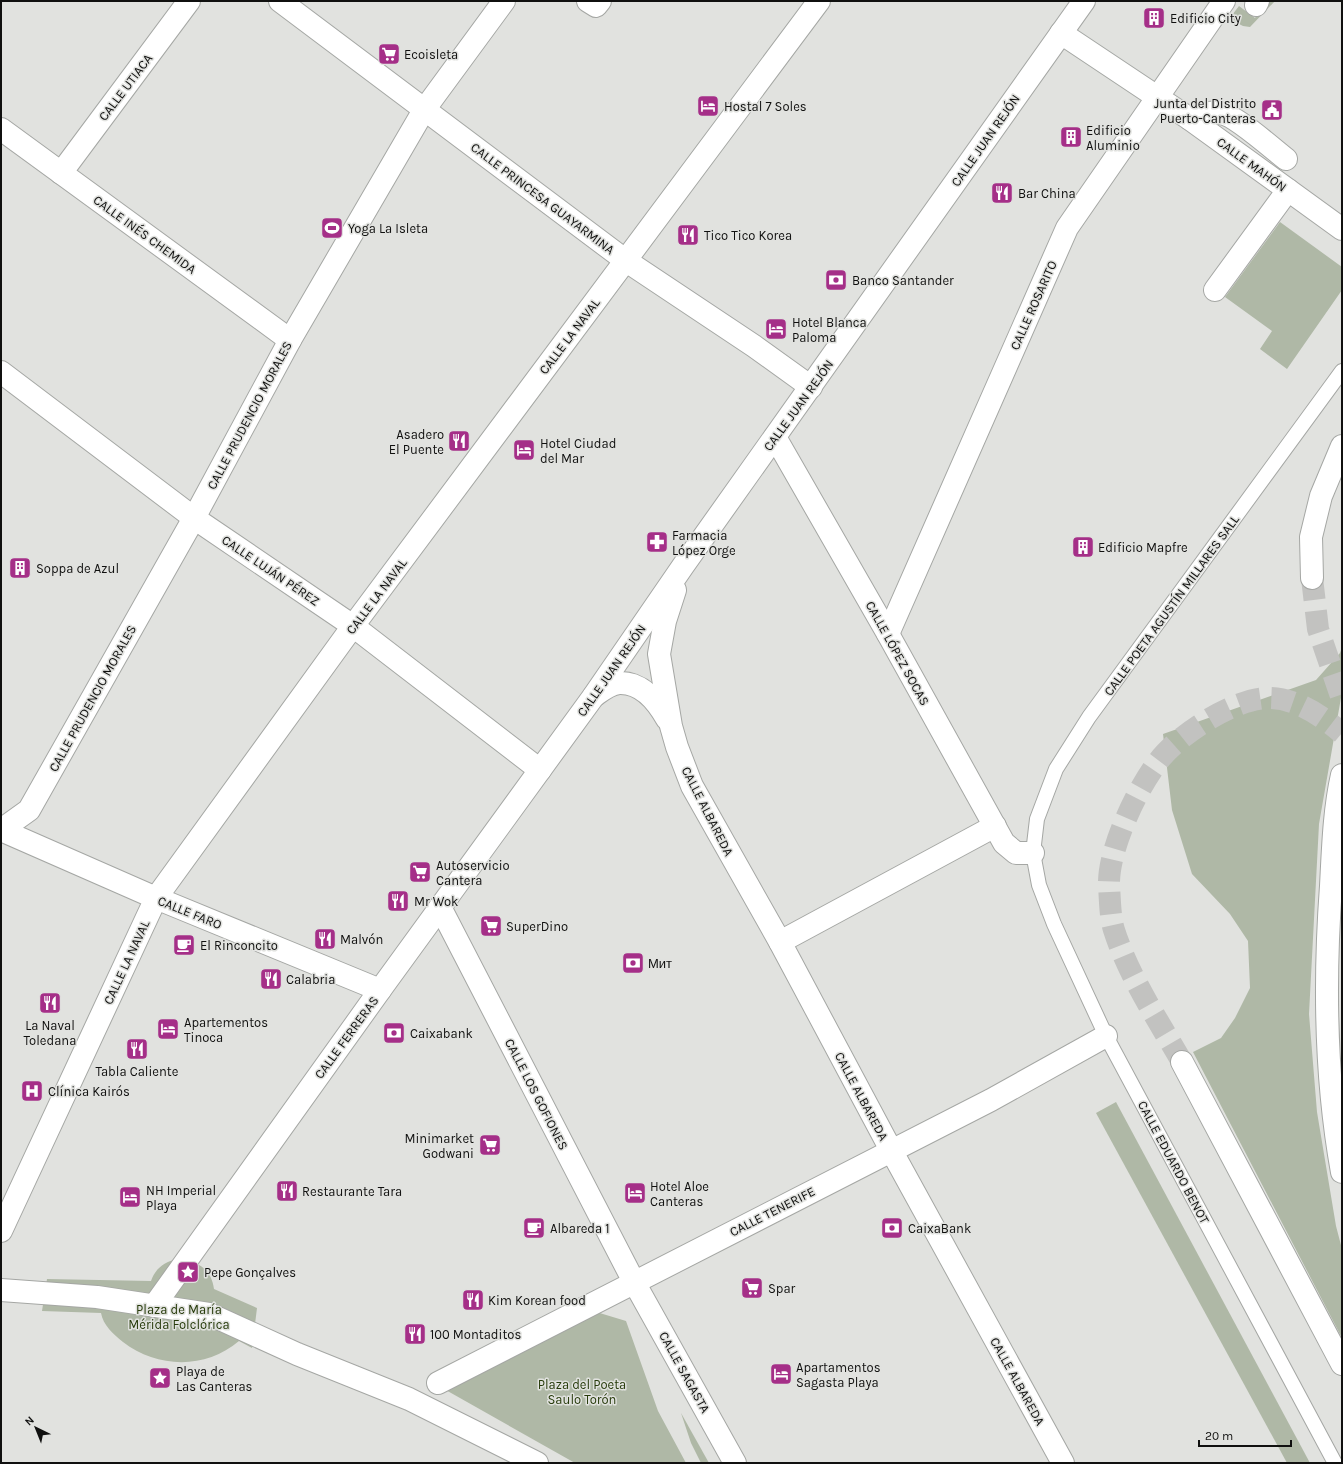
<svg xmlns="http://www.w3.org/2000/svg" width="1343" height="1464" viewBox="0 0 1343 1464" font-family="Karla,sans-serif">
<rect width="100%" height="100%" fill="#e1e2df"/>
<!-- green -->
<g fill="#afb8a6">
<polygon points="1266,1 1275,1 1250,27 1243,26 1229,19 1239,6 1255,18"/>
<polygon points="1280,222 1342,267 1342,290 1287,369 1260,349 1272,331 1225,297"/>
<polygon points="1342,647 1342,692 1319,824 1309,1014 1317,1112 1336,1226 1342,1249 1342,1338 1193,1052 1221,1038 1235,1018 1250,988 1248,941 1230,914 1192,874 1172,810 1163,734 1316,680 1340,653"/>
<polygon points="1116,1102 1310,1463 1287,1463 1096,1113"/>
<path d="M177,1259C196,1261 211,1267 214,1289L257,1308L252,1348L239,1341C205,1370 157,1368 123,1342C113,1334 103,1325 101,1313L42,1311L47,1279L151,1281C155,1269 164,1262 177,1259Z"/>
<polygon points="593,1311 626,1321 658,1411 686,1463 575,1463 444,1389"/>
<polygon points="681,1413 709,1463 701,1463 691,1443"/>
</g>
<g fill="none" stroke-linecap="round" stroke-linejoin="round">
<!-- highway-tunnel -->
<g stroke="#c2c2c0" stroke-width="22" stroke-dasharray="22 11" stroke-linecap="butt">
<polyline points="1312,578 1318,629 1342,699"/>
<path d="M1182,1062C1158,1020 1129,977 1114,930C1110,917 1110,900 1109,885C1108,850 1136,791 1157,763C1176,736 1233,699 1267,698C1295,697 1322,716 1342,733"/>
</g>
<!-- lane casing -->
<g stroke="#a5a7a4" stroke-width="16">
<polyline id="lane" points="1335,1463 1106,1036 1054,924 1039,885 1033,853 1037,819 1056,769 1089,717 1342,371"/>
</g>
<!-- street casing -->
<g stroke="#a5a7a4" stroke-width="24">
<g id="street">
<polyline points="280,1 625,260 754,346 811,387"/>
<polyline points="588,1 596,6 600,1"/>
<polyline points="1256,5 1258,1"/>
<polyline points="1061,33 1190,119 1342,229"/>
<path d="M1190,119C1199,116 1210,111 1220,113C1234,114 1273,149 1286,159"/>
<polyline points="1,129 290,340"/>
<polyline points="61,173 189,1"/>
<polyline points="1215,290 1288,190"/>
<polyline points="1,372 194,518 353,626 540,770"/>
<polyline points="775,437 888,634 1004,843 1016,853 1033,853"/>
<polyline points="888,634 1067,228 1224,1"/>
<polyline points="1,830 29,810 194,518 290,340 424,110 504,1"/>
<polyline points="440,907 634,1282 735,1463"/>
<polyline points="780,942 995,826"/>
<polyline points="1,1231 156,898 353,626 819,1"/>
<polyline points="1,1290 97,1297 209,1314 297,1354 409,1399 537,1463"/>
<polyline points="154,1306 380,990"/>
<polyline points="438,1383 991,1100 1106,1036"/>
</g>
</g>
<!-- secondary casing -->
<g stroke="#a5a7a4" stroke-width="24">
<g id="secondary">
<polyline points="1312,578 1311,537 1321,496 1342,446"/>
<polyline points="675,590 665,621 659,654 671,726 677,747 692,786 780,942 891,1150 1063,1463"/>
<path d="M594,696C601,691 609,684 619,683C641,682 657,701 667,719"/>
<polyline points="1,830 156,898 380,990 593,697 683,566 1084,1"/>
</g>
</g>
<!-- highway casing -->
<g stroke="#a5a7a4" stroke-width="24">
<g id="highway">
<path d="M1342,775C1334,811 1333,848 1331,886C1324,981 1325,1078 1342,1172"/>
<polyline points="1182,1062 1342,1364"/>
</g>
</g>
<!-- lane -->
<use href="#lane" stroke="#fff" stroke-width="14"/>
<!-- street -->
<use href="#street" stroke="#fff" stroke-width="22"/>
<!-- secondary -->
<use href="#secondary" stroke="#fff" stroke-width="22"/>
<!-- highway -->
<use href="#highway" stroke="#fff" stroke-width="22"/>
</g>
<!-- icons -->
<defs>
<g id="building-square" transform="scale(1.15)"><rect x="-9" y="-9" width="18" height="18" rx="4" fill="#a52f88" stroke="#e1e2df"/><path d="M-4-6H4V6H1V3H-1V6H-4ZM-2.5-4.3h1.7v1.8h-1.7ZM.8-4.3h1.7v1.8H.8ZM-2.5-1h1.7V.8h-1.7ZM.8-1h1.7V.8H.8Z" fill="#fff"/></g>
<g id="supermarket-square" transform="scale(1.15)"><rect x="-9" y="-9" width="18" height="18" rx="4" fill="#a52f88" stroke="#e1e2df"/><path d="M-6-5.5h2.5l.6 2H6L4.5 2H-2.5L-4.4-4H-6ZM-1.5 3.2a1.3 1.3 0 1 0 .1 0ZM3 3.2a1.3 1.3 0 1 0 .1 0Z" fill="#fff"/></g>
<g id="hotel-square" transform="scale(1.15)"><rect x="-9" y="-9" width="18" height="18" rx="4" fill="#a52f88" stroke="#e1e2df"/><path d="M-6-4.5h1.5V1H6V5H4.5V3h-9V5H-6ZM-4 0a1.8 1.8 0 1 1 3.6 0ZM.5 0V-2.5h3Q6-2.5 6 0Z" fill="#fff"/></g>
<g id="civic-square" transform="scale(1.15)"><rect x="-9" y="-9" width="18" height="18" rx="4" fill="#a52f88" stroke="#e1e2df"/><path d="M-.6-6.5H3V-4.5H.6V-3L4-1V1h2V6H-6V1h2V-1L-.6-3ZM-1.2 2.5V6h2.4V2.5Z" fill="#fff"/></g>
<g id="restaurant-square" transform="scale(1.15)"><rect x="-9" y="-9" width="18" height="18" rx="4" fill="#a52f88" stroke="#e1e2df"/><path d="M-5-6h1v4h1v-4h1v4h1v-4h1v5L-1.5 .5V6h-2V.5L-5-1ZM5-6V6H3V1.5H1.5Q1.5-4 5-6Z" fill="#fff"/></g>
<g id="stadium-square" transform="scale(1.15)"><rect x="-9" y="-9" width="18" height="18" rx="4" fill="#a52f88" stroke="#e1e2df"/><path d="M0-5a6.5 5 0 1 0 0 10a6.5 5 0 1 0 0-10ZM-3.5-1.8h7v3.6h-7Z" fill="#fff"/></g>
<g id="bank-square" transform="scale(1.15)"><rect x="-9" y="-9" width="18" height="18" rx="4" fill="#a52f88" stroke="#e1e2df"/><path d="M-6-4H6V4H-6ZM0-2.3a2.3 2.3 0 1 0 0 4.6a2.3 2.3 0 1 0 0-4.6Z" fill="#fff"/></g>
<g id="pharmacy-square" transform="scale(1.15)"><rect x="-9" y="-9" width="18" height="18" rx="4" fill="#a52f88" stroke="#e1e2df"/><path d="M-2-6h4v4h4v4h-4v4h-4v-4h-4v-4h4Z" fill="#fff"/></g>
<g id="cafe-square" transform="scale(1.15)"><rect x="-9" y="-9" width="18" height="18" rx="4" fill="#a52f88" stroke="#e1e2df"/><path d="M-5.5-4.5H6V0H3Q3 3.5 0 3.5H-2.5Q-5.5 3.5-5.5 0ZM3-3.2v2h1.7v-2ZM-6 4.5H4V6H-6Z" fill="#fff"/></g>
<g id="hospital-square" transform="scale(1.15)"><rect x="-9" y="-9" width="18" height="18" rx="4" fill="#a52f88" stroke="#e1e2df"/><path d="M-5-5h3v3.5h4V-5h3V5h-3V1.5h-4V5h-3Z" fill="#fff"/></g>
<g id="sight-square" transform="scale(1.15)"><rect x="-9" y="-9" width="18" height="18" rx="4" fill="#a52f88" stroke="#e1e2df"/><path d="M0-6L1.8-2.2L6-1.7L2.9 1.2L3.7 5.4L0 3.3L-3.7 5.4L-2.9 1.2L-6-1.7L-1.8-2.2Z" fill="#fff"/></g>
</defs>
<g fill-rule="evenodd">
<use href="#building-square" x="1154" y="18"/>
<use href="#supermarket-square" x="389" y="54"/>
<use href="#hotel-square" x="708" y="106"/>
<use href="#civic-square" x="1272" y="110"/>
<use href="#building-square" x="1071" y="137"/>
<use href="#restaurant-square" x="1002" y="193"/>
<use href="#stadium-square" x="332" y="228"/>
<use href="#restaurant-square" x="688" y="235"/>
<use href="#bank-square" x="836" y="280"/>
<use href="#hotel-square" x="776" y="329"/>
<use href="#restaurant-square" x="459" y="441"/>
<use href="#hotel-square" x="524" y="450"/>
<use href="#pharmacy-square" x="657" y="542"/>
<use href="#building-square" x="1083" y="547"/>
<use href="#building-square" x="20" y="568"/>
<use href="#supermarket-square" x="420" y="872"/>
<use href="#restaurant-square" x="398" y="901"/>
<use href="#supermarket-square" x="491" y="926"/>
<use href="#restaurant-square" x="325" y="939"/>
<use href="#cafe-square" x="184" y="945"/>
<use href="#bank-square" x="633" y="963"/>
<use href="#restaurant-square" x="271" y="979"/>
<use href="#restaurant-square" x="50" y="1003"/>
<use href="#hotel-square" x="168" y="1029"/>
<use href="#bank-square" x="394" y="1033"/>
<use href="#restaurant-square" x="137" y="1049"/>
<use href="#hospital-square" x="32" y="1091"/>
<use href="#supermarket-square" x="490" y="1145"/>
<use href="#restaurant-square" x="287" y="1191"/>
<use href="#hotel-square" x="635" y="1193"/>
<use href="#hotel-square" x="130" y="1197"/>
<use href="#cafe-square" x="534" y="1228"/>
<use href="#bank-square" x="892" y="1228"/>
<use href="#sight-square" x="188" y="1272"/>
<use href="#supermarket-square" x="752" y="1288"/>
<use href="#restaurant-square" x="473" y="1300"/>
<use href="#restaurant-square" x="415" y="1334"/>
<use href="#hotel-square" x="781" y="1374"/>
<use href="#sight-square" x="160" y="1378"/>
</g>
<g text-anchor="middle" stroke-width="3" stroke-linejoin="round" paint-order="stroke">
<!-- poi labels -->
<g font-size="13" fill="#10100f" stroke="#e1e2df" text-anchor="start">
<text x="1170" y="23">Edificio City</text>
<text x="404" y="59">Ecoisleta</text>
<text x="1256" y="108" text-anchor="end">Junta del Distrito<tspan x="1256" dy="15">Puerto-Canteras</tspan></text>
<text x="724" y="111">Hostal 7 Soles</text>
<text x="1086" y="135">Edificio<tspan x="1086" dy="15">Aluminio</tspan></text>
<text x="1018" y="198">Bar China</text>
<text x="348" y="233">Yoga La Isleta</text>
<text x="704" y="240">Tico Tico Korea</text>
<text x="852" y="285">Banco Santander</text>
<text x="792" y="327">Hotel Blanca<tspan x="792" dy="15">Paloma</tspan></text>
<text x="444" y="439" text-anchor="end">Asadero<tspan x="444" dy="15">El Puente</tspan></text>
<text x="540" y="448">Hotel Ciudad<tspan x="540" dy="15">del Mar</tspan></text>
<text x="672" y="540">Farmacia<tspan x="672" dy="15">López Orge</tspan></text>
<text x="1098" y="552">Edificio Mapfre</text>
<text x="36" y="573">Soppa de Azul</text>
<text x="436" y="870">Autoservicio<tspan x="436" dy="15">Cantera</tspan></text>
<text x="414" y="906">Mr Wok</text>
<text x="506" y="931">SuperDino</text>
<text x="340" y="944">Malvón</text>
<text x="200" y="950">El Rinconcito</text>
<text x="648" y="968">Мит</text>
<text x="286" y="984">Calabria</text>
<text x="184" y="1027">Apartementos<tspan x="184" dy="15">Tinoca</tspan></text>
<text x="50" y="1030" text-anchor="middle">La Naval<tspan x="50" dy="15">Toledana</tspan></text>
<text x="410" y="1038">Caixabank</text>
<text x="137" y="1076" text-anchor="middle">Tabla Caliente</text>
<text x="48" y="1096">Clínica Kairós</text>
<text x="474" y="1143" text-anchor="end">Minimarket<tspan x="474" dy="15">Godwani</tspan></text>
<text x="650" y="1191">Hotel Aloe<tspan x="650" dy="15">Canteras</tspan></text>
<text x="146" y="1195">NH Imperial<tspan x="146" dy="15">Playa</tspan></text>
<text x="302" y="1196">Restaurante Tara</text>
<text x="550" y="1233">Albareda 1</text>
<text x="908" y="1233">CaixaBank</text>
<text x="204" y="1277">Pepe Gonçalves</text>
<text x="768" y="1293">Spar</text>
<text x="488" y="1305">Kim Korean food</text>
<text x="430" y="1339">100 Montaditos</text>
<text x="796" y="1372">Apartamentos<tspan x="796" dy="15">Sagasta Playa</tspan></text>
<text x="176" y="1376">Playa de<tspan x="176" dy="15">Las Canteras</tspan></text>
</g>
<!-- street labels -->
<g font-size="13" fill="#10100f" stroke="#e1e2df">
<text transform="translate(125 87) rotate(-53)" y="5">CALLE UTIACA</text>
<text transform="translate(985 140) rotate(-55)" y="5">CALLE JUAN REJÓN</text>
<text transform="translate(1252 164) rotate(36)" y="5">CALLE MAHÓN</text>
<text transform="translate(543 198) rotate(37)" y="5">CALLE PRINCESA GUAYARMINA</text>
<text transform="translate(145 234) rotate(36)" y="5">CALLE INÉS CHEMIDA</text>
<text transform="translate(1033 305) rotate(-66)" y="5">CALLE ROSARITO</text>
<text transform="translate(569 336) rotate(-53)" y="5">CALLE LA NAVAL</text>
<text transform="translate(798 405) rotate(-54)" y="5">CALLE JUAN REJÓN</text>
<text transform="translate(249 415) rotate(-62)" y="5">CALLE PRUDENCIO MORALES</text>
<text transform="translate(271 570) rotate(34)" y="5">CALLE LUJÁN PÉREZ</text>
<text transform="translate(376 596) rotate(-53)" y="5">CALLE LA NAVAL</text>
<text transform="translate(1171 605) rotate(-54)" y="5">CALLE POETA AGUSTÍN MILLARES SALL</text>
<text transform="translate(898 653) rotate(61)" y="5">CALLE LÓPEZ SOCAS</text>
<text transform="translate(611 670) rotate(-55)" y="5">CALLE JUAN REJÓN</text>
<text transform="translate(92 698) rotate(-61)" y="5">CALLE PRUDENCIO MORALES</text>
<text transform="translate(708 811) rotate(63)" y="5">CALLE ALBAREDA</text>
<text transform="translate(190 912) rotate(22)" y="5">CALLE FARO</text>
<text transform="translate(126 962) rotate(-65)" y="5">CALLE LA NAVAL</text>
<text transform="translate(346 1037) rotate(-54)" y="5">CALLE FERRERAS</text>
<text transform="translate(537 1094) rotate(63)" y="5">CALLE LOS GOFIONES</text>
<text transform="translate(862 1096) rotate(62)" y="5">CALLE ALBAREDA</text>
<text transform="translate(1174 1162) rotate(62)" y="5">CALLE EDUARDO BENOT</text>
<text transform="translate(772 1211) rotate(-27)" y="5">CALLE TENERIFE</text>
<text transform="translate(685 1372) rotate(61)" y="5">CALLE SAGASTA</text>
<text transform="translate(1018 1381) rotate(61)" y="5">CALLE ALBAREDA</text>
</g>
<!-- park labels -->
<g font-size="13" fill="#273b0b" stroke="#e1e2df">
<text x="179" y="1314">Plaza de María<tspan x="179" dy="15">Mérida Folclórica</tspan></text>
<text x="582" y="1389">Plaza del Poeta<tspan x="582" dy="15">Saulo Torón</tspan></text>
</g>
</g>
<!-- border -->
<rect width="1343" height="1464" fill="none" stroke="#10100f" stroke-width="4"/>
<!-- north arrow -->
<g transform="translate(36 1428) rotate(317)" stroke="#e1e2df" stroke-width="3" paint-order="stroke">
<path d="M0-3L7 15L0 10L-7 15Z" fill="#10100f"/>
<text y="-6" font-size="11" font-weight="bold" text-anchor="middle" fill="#10100f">N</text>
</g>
<!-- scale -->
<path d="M1199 1440v6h92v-6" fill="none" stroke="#10100f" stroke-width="2"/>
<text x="1205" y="1440" font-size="12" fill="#10100f" stroke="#e1e2df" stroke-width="3" paint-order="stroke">20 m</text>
</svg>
